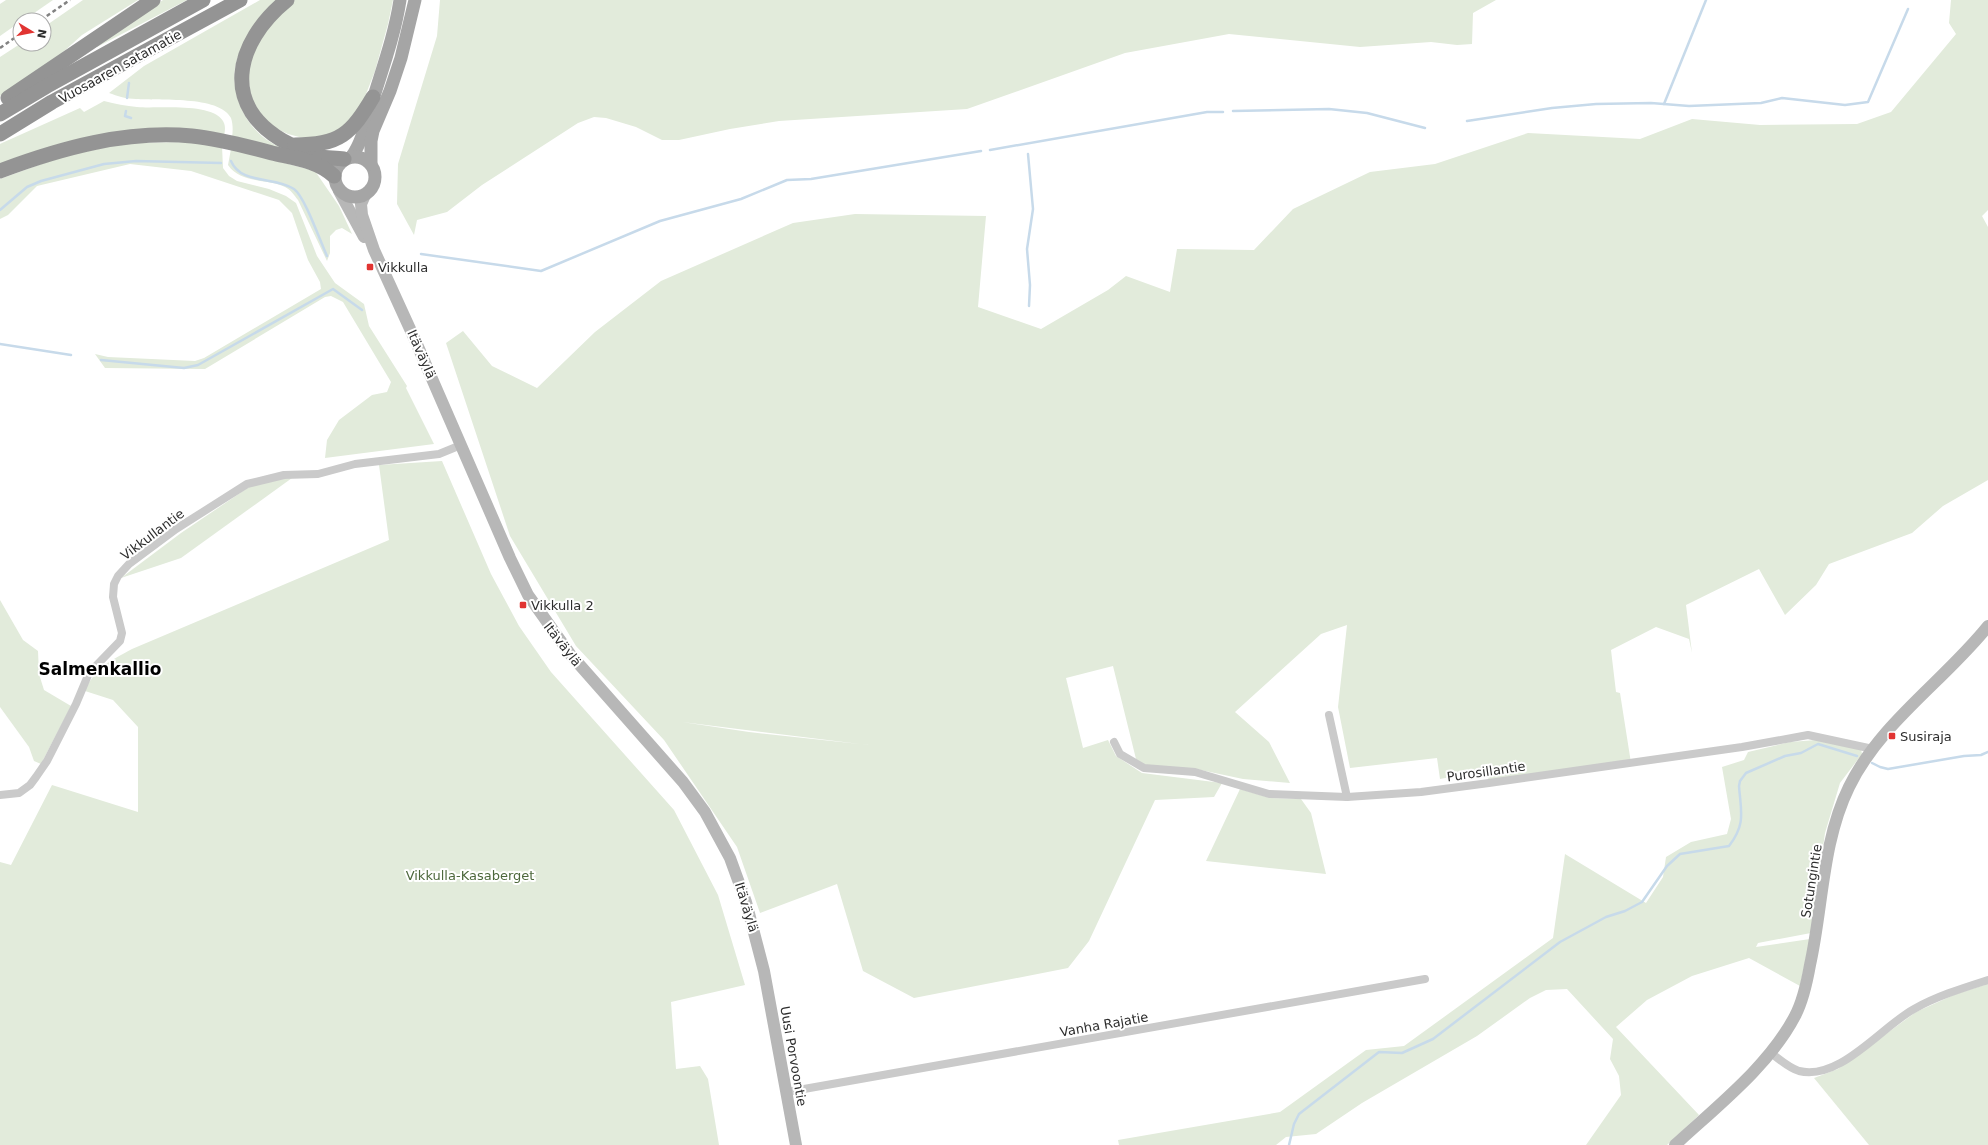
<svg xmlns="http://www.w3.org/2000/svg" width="1988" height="1145" viewBox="0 0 1988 1145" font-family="'DejaVu Sans',sans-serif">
<rect width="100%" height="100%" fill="#fff"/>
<!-- green -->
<g fill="#e2ebdb" fill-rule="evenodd">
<polygon points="6,0 53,0 24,20 20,20 20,22 0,36 0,4"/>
<polygon points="83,0 138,0 82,35 62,53 0,96 0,57 20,44 44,44 44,27"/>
<polygon points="163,0 187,0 97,47 93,47"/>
<path d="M260,0H279C268,15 249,35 240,52C225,82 242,127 272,143C278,147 287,149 295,151L232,137C233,131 233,124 231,118C219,95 158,101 136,99C127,99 117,96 109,93L144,66Z"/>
<polygon points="295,0 393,0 388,24 375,71 359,112 330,137 303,138 288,134 273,127 263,118 250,96 248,60 273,20"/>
<polygon points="440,0 1496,0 1473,13 1472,44 1457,45 1431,42 1360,47 1229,34 1125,53 967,109 779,121 730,129 679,140 662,140 636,127 606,118 594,117 578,123 482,185 447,212 417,220 414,235 397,204 398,164 437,36"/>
<path d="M1951,0H1988V210L1982,216L1988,227V480L1943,506L1912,533L1829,564L1816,585L1785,615L1759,569L1686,605L1692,653L1689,639L1656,627L1611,650L1616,692L1620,693L1631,763L1489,783L1487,770L1440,779L1437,758L1350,768L1338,707L1347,625L1321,634L1235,712L1269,742L1290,783L1243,779L1196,769L1145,765L1136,759L1113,666L1066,678L1083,748L1108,740L1116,756L1142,773L1222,783L1214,797L1155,800L1089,941L1068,968L914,998L863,971L837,884L760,913L737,847L664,740L576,646L510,536L446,343L463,331L492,366L537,388L595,332L661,281L793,223L855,214L986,216L978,307L1041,329L1108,290L1126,276L1170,292L1177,249L1254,250L1293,209L1370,172L1435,164L1528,133L1640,139L1692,119L1760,125L1857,124L1891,112L1956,34L1949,23ZM682,722L868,745H869L749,732Z"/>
<path d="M104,101C115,104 126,106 137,107C157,109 211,102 223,121C226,126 225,131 224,136L155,131L0,166V144L2,143L80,108L84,112Z"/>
<polygon points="190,142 222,146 223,168 229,176 237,181 269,189 286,196 296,203 317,256 335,283 364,304 369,326 407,386 406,388 434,444 325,458 327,440 339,420 372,395 387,392 391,382 343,302 331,296 325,297 205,369 105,368 95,354 108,357 195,361 204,358 321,289 320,282 308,260 292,213 279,200 191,171 130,164 37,186 8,215 0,219 0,179 61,157 126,143"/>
<path d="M231,149L315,171L339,206L352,234L342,228L336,230L330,236V253L327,261L298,200C294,195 291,190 285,187C267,178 241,184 228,165Z"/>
<path d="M442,461L491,574L519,626L551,672L674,810L718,895L745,985L671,1002L676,1069L700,1066L708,1079L719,1145H0V862L11,865L52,785L138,812V727L113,700L85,691C96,666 109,662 132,649L389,540L379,465Z"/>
<polygon points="292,478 181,558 121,578 181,533 249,487 268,481"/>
<polygon points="0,600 23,640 38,651 39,674 44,690 71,706 41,764 34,761 29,747 0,707"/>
<polygon points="1816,740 1861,749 1862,754 1840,783 1825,833 1811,933 1758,943 1756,947 1810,939 1800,986 1749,958 1692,976 1647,1000 1616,1027 1699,1115 1667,1145 1586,1145 1621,1095 1619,1076 1610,1059 1613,1039 1567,989 1546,990 1530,998 1477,1036 1362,1103 1316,1134 1286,1137 1276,1145 1119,1145 1118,1140 1280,1112 1366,1050 1404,1046 1553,938 1565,854 1646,903 1663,877 1666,857 1691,842 1727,834 1731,819 1722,767 1744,760 1748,752 1790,742"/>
<polygon points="1240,789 1270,798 1301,799 1311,813 1326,874 1206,861"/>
<polygon points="1988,984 1988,1145 1869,1145 1814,1078 1838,1069 1916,1012 1956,994"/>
</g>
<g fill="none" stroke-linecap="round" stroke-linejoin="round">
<!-- stream -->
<g stroke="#c7daea" stroke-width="2.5">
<polyline points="127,98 129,83"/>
<polyline points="1664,104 1706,0"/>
<polyline points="126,111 125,116 131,118"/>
<polyline points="1233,111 1329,109 1367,113 1425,128"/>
<polyline points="1467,121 1552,108 1596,104 1651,103 1689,106 1761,103 1782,98 1845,105 1868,102 1908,9"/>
<polyline points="990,150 1207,112 1223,112"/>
<polyline points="1028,154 1033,209 1027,249 1030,285 1029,306"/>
<path d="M231,161C241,185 275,176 294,189C305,197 320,241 327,256"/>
<polyline points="0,210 27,187 41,181 104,164 136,161 221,163"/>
<polyline points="421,254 541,271 660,221 741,199 787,180 811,179 981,151"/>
<polyline points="0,344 71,355"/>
<polyline points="101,360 184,368 198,365 333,289 362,310"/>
<polyline points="1872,763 1880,767 1888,769 1964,756 1981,755 1988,752"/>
<path d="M1289,1145L1294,1124L1299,1114L1379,1052L1402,1053L1433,1039L1560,942L1606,917L1625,911L1642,902L1667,866L1680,854L1729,846C1746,824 1741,812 1739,786L1740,781L1746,773L1785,756L1801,753L1818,744L1857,756"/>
</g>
<!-- street -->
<g stroke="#cacaca" stroke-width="8">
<polyline points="1329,715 1347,797"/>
<polyline points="1114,742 1120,754 1144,768 1195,772 1269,794 1347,797 1421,792 1489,783 1742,747 1808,735 1873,749"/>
<polyline points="0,795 19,793 30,785 36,777 47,761 76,704 89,673 120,641 122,633 113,597 114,584 118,576 129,564 176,529 247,484 284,475 318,474 355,464 439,454 461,445"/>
<path d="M1771,1053C1779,1059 1789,1068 1799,1071C1840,1081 1881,1027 1914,1009C1937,996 1963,988 1988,980"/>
<polyline points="787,1092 1425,979"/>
</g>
<!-- secondary -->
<g stroke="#b7b7b7" stroke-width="12">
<polyline points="339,191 364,237"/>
<polyline points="365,195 361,204 362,215 374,250 416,342 510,558 528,595 570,654 683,782 705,812 730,858 746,902 764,971 796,1145"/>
<path d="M1675,1145C1716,1107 1769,1066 1795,1016C1803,1001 1807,982 1810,965C1823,907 1822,842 1849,787C1880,723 1944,681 1988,626"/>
</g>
<!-- primary -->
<g stroke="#a5a5a5" stroke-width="13">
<path d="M352,156C364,139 367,116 374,96C384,64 395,33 400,0"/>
<circle cx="355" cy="177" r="20"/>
<polyline points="371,164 371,141 373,131 390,91 401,58 415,0"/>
</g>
<!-- highway -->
<g stroke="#949494" stroke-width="15">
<path d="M287,0C234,43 219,108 289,144C299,149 309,154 320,157C327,158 336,158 344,159"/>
<polyline points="8,98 153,0"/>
<polyline points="0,114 47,86 203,0"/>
<polyline points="0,134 52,102 240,0"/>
<path d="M295,145C340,145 351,134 373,97"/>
<path d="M0,171C61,148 126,130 192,136C219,139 246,146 272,153C293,158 317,160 334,176"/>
</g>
<!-- rail -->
<g stroke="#828282" stroke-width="2.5" stroke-dasharray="4 3" stroke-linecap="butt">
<polyline points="41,20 70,0"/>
<polyline points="0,48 20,34"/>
</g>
</g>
<!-- markers -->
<g fill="#e13432" stroke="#fff" stroke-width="1.5">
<rect x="366" y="263" width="8" height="8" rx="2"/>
<rect x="519" y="601" width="8" height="8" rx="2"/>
<rect x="1888" y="732" width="8" height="8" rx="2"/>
</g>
<g text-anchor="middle" stroke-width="4" stroke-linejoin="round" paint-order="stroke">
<!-- street labels -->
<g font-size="13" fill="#2d2d2d" stroke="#fff">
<text transform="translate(120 66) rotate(-29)" y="5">Vuosaaren satamatie</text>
<text transform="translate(422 354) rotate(66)" y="5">Itäväylä</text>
<text transform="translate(152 534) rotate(-37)" y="5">Vikkullantie</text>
<text transform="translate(563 644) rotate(52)" y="5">Itäväylä</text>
<text transform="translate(1486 771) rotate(-8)" y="5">Purosillantie</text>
<text transform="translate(1811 881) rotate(-81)" y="5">Sotungintie</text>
<text transform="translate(747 907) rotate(73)" y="5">Itäväylä</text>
<text transform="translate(1104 1024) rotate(-10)" y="5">Vanha Rajatie</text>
<text transform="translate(794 1056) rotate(80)" y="5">Uusi Porvoontie</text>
</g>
<!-- poi labels -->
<g font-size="13" fill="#2d2d2d" stroke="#fff" text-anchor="start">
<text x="378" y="272">Vikkulla</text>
<text x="531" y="610">Vikkulla 2</text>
<text x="1900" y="741">Susiraja</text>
</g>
<!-- park labels -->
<g font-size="13" fill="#4d683c" stroke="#fff">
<text x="470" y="880">Vikkulla-Kasaberget</text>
</g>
<!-- district labels -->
<g font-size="17" font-weight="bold" fill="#000" stroke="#fff">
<text x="100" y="675">Salmenkallio</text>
</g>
</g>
<!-- north arrow -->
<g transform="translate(32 32) rotate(100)"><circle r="19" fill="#ffffff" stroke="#ababab"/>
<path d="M0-3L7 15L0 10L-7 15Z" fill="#e13432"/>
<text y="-6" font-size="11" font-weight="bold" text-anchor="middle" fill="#2d2d2d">N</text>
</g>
</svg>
